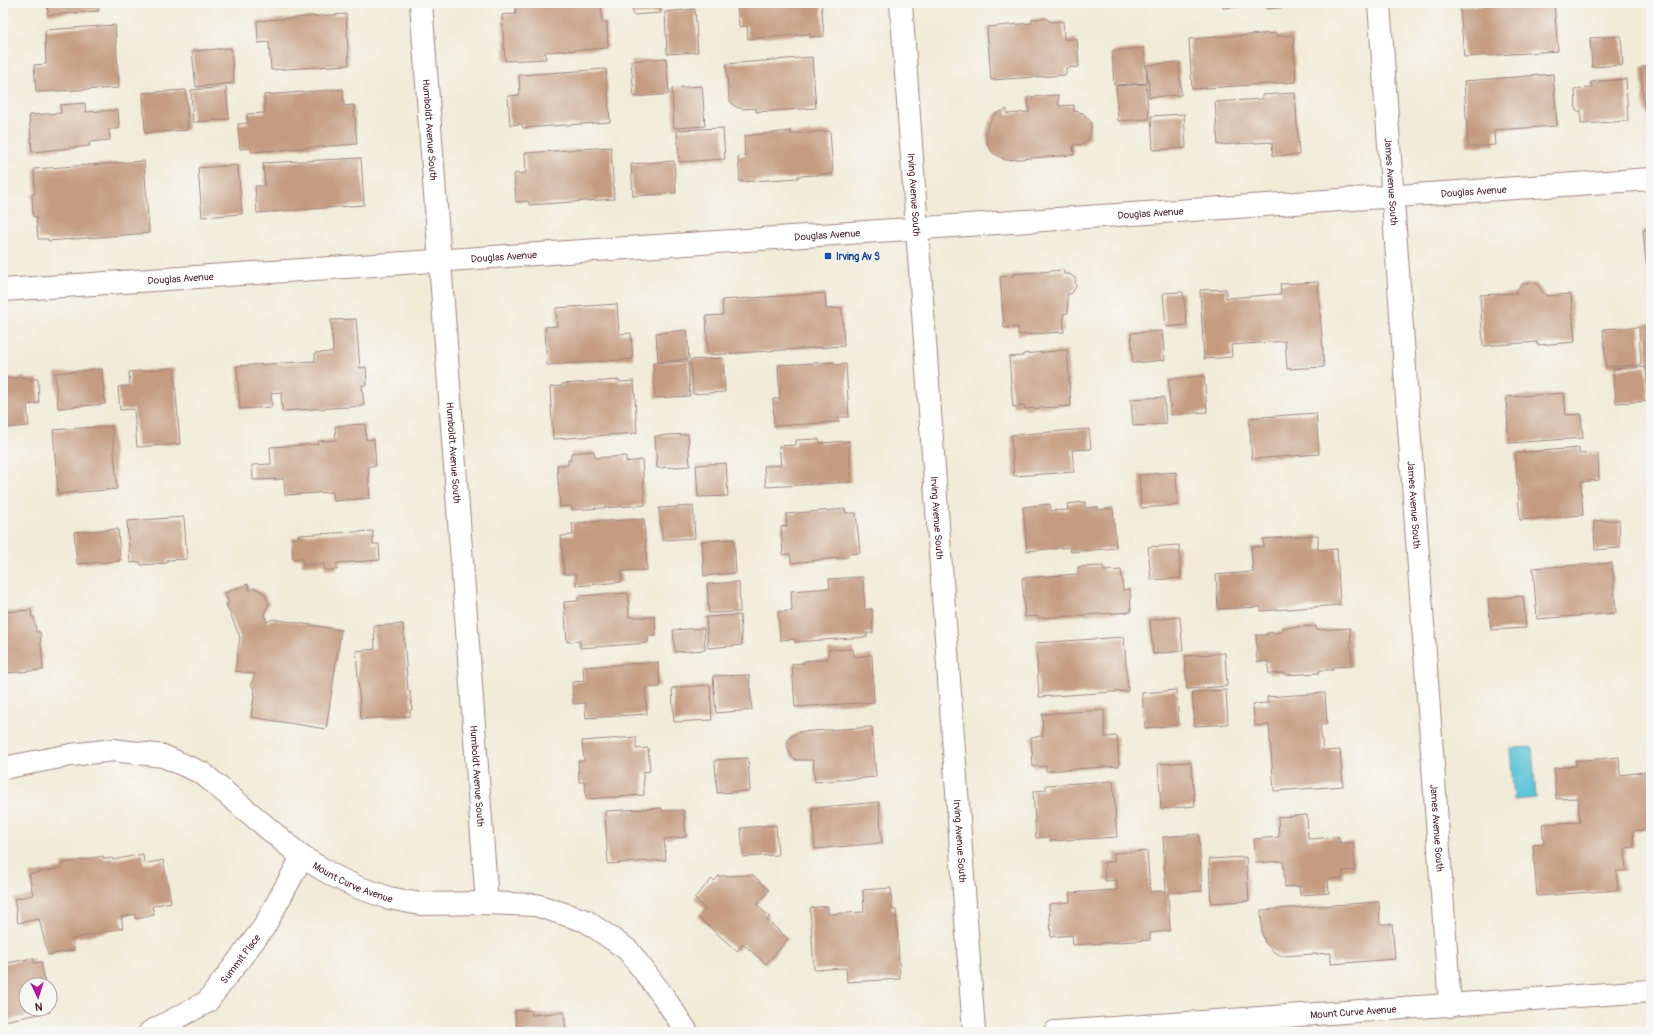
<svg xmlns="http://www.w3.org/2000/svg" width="1654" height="1035" viewBox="0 0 1654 1035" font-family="Pangolin,sans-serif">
<rect width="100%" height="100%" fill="#f6f6f2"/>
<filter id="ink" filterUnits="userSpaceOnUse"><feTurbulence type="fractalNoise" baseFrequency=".025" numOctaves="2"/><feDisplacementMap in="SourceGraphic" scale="8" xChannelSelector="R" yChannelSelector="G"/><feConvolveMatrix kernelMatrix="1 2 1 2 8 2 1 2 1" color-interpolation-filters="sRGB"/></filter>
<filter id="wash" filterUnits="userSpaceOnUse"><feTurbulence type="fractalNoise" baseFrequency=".012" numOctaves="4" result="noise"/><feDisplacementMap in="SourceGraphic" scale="16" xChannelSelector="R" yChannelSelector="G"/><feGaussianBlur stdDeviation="0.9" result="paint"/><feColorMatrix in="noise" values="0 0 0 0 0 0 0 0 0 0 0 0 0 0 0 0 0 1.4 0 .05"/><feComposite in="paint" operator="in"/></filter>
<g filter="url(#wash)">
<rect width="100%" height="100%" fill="#f1ebd8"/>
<!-- water -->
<polygon fill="#5cc5d8" stroke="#537282" points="1532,747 1536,798 1514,800 1510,748"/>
<g id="blocks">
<!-- building -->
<g fill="#c59c81">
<polygon points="47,3 98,3 99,11 48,15"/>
<polygon points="515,3 601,3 602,22 607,22 608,48 545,52 546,59 505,61 502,15 516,14"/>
<polygon points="632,3 660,3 661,13 633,15"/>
<polygon points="737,3 821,3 824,36 810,37 810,34 748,39 747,26 739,27"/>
<polygon points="1223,3 1290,3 1290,7 1267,9 1266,5 1223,8"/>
<polygon points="1518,3 1554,3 1558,51 1464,57 1460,7"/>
<polygon points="695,9 698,52 667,54 665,12"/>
<polygon points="346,14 349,65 271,70 269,42 258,43 257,21"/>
<polygon points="1045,18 1051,22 1063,21 1064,39 1077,39 1079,67 1066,68 1066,75 991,80 987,27 1032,23 1032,19"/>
<polygon points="115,25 119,88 36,92 34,65 46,64 45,30"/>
<polygon points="1277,33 1277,36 1293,35 1296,82 1192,89 1189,39"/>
<polygon points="1621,36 1623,65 1592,67 1590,38"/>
<polygon points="231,48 234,83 196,87 192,51"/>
<polygon points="1144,48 1147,83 1114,85 1112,51"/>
<polygon points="812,57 816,108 756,112 756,108 743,109 734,106 729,99 726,64"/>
<polygon points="666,58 669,94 634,97 631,61"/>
<polygon points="1179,62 1181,95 1149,97 1147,65"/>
<polygon points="1651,66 1651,112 1644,112 1641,67"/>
<polygon points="606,69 610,122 523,128 522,124 510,125 508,96 520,95 519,75"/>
<polygon points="1553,74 1557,126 1494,130 1495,145 1468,147 1464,81"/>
<polygon points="1626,79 1628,121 1581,124 1581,111 1576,111 1575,89 1592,88 1591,82"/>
<polygon points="1146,84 1149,119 1118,121 1116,86"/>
<polygon points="702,86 705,126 674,128 672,88"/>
<polygon points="226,87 229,119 193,122 191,90"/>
<polygon points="343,89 344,106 354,105 357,144 251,152 251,148 240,149 238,124 248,123 247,114 265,113 264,95"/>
<polygon points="186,90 188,130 145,133 143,93"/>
<polygon points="1295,93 1299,155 1273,156 1272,142 1218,145 1215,102 1262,99 1262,95"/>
<polygon points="1058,95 1059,106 1074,105 1074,111 1083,113 1091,122 1090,137 1084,144 1073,145 1074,155 1005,160 993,153 988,146 986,134 988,125 995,114 1007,109 1007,114 1029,112 1028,97"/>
<polygon points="85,103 86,112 118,110 119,129 109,129 110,140 89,142 90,146 32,152 29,115 61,113 60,105"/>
<polygon points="1184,114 1186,148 1153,150 1151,116"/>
<polygon points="723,128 725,159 679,162 677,130"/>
<polygon points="791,131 791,134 830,131 833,174 798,176 798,178 740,182 738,156 745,155 744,136"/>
<polygon points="611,147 614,199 529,205 529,201 516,202 514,174 526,173 525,153"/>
<polygon points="361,158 364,205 257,213 255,186 265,186 263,163"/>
<polygon points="144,161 149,233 48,241 48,239 38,239 36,216 33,217 32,194 35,194 34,169"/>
<polygon points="674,161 676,193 633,196 631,164"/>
<polygon points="238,165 242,214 202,217 198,168"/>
<polygon points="1651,229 1651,263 1646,263 1643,230"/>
<polygon points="1064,270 1064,274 1069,274 1075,278 1076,287 1071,294 1067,294 1068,313 1063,314 1064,332 1018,335 1018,327 1004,328 1000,277 1014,276 1013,274"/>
<polygon points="1318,282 1324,367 1287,369 1285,341 1231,345 1232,357 1204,359 1200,290 1226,289 1226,298 1281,294 1280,284"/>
<polygon points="1536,283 1546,296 1571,294 1575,342 1537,345 1537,342 1483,346 1480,295 1516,293 1516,290 1523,284"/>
<polygon points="1183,292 1187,325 1166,327 1163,293"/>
<polygon points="825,293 826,309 842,308 844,346 708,355 706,316 723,315 722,300"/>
<polygon points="617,304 619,334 631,333 633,359 547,365 545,327 557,326 556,308"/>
<polygon points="356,319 360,368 366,367 367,385 362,385 364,406 282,411 281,392 271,393 272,407 240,409 237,366 315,361 315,353 333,352 331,320"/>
<polygon points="1651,323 1651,367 1648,367 1645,324"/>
<polygon points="1639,327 1641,365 1606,367 1603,329"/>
<polygon points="687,330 689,359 658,362 656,333"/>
<polygon points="1162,331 1165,360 1133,363 1131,333"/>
<polygon points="1067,350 1071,406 1025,409 1024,406 1013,407 1009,357 1023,356 1023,354"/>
<polygon points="723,358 725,392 693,394 690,360"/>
<polygon points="688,361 690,396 655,398 653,363"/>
<polygon points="834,362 835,365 846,364 849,417 838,417 839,422 774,426 773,399 780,399 778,365"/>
<polygon points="1646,367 1648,401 1616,403 1613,369"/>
<polygon points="174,368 180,444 137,447 134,409 120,410 118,387 130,386 129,372"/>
<polygon points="102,369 105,404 58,408 55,373"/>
<polygon points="1204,376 1207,412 1171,415 1168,379"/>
<polygon points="25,377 25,379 38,379 39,403 27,405 29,426 3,428 3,379"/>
<polygon points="619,380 619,382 634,381 637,433 553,439 550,387 562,386 562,384"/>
<polygon points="1564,393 1566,415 1581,414 1583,438 1509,443 1506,397"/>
<polygon points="1164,397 1166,424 1133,426 1131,399"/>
<polygon points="1316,413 1319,454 1252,459 1249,418"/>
<polygon points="365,424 366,440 374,439 376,466 368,466 370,498 334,501 333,492 285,495 284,479 253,480 252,465 271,464 270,447 318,444 318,441 336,440 335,426"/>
<polygon points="112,426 117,489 58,494 53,430"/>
<polygon points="1089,429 1091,449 1072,450 1074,472 1014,476 1011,435"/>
<polygon points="688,434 690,466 657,468 655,436"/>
<polygon points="819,439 820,443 849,441 851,482 766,487 764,466 781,465 779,446 796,445 796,440"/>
<polygon points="1579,448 1579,454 1598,453 1599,480 1581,482 1583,515 1520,520 1515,453"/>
<polygon points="594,451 595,458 626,456 626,462 642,460 645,505 572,510 571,506 560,507 557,465 568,465 568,460 571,460 571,453"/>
<polygon points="726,463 728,496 698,497 696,465"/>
<polygon points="1176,472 1178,505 1141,508 1139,475"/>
<polygon points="1085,502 1085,508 1098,507 1098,510 1113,508 1116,548 1071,552 1070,547 1027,551 1023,507 1050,504 1051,511 1068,510 1067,504"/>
<polygon points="693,506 695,538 662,540 659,508"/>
<polygon points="845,509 846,513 856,513 860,553 848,554 848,557 791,563 790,554 783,555 781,527 787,526 786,514"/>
<polygon points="184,517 187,559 167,560 167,563 141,565 141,562 130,563 127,521"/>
<polygon points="644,519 647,570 621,571 622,582 576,586 576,574 564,574 561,536 573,535 572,523"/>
<polygon points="1619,520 1620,548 1595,550 1594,521"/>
<polygon points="118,529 120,561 77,564 74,532"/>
<polygon points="373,531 373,544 379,544 380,560 337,563 337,570 325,570 324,564 302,565 302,558 293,559 292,538 298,538 298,535"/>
<polygon points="1318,535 1318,550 1337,549 1340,605 1261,611 1261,607 1218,609 1216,575 1253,572 1251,547 1264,546 1263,539"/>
<polygon points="734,539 736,573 704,576 702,541"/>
<polygon points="1179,545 1181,578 1151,580 1148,547"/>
<polygon points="1612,563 1616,613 1537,619 1533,568"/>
<polygon points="1103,566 1104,571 1121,570 1123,590 1130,589 1131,612 1038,618 1038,616 1025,617 1022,578 1078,574 1078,567"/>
<polygon points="863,577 865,610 872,609 873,633 867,633 867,637 795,642 795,639 780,640 778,612 792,611 791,591 830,588 829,579"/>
<polygon points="739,582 740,612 709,613 707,584"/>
<polygon points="248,584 250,590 254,588 264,593 269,604 264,614 267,622 273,619 341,630 326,729 251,717 255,691 251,684 255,674 235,671 240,637 226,604 229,603 225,593"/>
<polygon points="628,593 629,617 655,617 656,636 648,636 648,643 580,648 580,641 567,642 564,602 578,601 578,596"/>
<polygon points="1523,596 1526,628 1491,630 1488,599"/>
<polygon points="31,610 32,617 34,617 36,632 40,632 43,670 5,673 6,685 3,685 3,612"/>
<polygon points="740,615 742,645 708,648 706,617"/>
<polygon points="1180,617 1183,651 1153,654 1150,620"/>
<polygon points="403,624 408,691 410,691 412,710 410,710 410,716 361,719 356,651 375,649 374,626"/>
<polygon points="1316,626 1316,630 1350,628 1352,666 1333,667 1333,670 1320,670 1319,673 1285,675 1285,673 1269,674 1268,661 1257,662 1256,635 1267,635 1267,633 1282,632 1282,628"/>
<polygon points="704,628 705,650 675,652 673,630"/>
<polygon points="1124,637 1128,691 1039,697 1036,643"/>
<polygon points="853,649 854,657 872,655 874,702 795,707 792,664 804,663 804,661 828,659 828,650"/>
<polygon points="1225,653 1227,686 1187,689 1185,656"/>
<polygon points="658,662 660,687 645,688 647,714 586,718 585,703 573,704 572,682 584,681 583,667"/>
<polygon points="749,675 752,710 716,713 713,676"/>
<polygon points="710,685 712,720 674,722 672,688"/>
<polygon points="1176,690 1179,725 1145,728 1142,693"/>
<polygon points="1226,690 1228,724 1195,726 1192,692"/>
<polygon points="1325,693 1327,724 1320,724 1323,751 1340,750 1343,786 1274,791 1269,725 1255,726 1253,704 1268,703 1267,697"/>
<polygon points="1104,710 1105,737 1117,736 1119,766 1046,771 1046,766 1033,767 1031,737 1043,736 1042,714"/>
<polygon points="872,727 876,777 815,782 813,760 796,760 791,756 788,749 787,743 790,737 799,732"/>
<polygon points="636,737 636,749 648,748 650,771 643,772 644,795 586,799 585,782 579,782 578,761 584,761 582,741"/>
<polygon points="1619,757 1620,775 1651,771 1651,829 1633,831 1634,847 1625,848 1626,871 1616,871 1618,890 1537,896 1533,845 1544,844 1542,824 1580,822 1578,798 1556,799 1554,768 1576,766 1575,761"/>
<polygon points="748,758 750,791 717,793 715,760"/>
<polygon points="1191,762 1195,806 1161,809 1158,764"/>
<polygon points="1113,781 1117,837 1050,841 1050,837 1036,838 1033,791 1046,790 1046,785"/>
<polygon points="879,802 882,843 815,849 812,808"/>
<polygon points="662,808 662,811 684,810 686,837 664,839 666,860 608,864 605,811"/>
<polygon points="1307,815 1308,839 1339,837 1340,843 1353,842 1355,870 1343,871 1343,878 1328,879 1329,893 1300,895 1299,886 1285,887 1283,861 1256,863 1254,839 1279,837 1278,817"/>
<polygon points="776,825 778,855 743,857 741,828"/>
<polygon points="1199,834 1202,891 1168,893 1170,931 1150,933 1150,940 1073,945 1072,935 1051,937 1049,904 1070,902 1069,893 1117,890 1117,880 1105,881 1104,862 1114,862 1114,853 1147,851 1150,892 1166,891 1163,837"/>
<polygon points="143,854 144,864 163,860 171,902 152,906 154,915 136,919 135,914 121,917 123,928 72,939 74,950 48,955 39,919 18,923 14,899 33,895 29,874 62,868 61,864 103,856 104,859 112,858 113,860"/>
<polygon points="1246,857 1249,901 1211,903 1209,859"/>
<polygon points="753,875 769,890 757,905 770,917 767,920 788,939 766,964 743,944 737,951 698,917 705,909 694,898 712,879 714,881 719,876"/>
<polygon points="891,888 892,910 896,910 900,979 847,982 846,968 814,970 810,908 828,906 828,914 864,912 863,890"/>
<polygon points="1379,902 1380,924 1392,924 1395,959 1331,964 1331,953 1283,956 1274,952 1265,942 1262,933 1261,910"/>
<polygon points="33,958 34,963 41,962 45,985 26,985 26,1009 50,1009 50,1012 3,1021 3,964"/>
<polygon points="531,1010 532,1015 564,1012 566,1032 517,1032 515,1011"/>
</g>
</g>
</g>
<g filter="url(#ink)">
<use href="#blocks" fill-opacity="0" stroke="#9e8582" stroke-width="1"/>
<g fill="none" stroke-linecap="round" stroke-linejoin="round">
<!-- minor casing -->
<g stroke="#9e8582" stroke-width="24">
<g id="minor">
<path id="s1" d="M421,3L487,903"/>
<path id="s2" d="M901,3L974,1032"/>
<path id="s3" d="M1379,3L1450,1006"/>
<path id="s4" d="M3,768L71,755L113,750L163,756L202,773L302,857L334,876L357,887L389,898L420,904L487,903L536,905L586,921L628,950L663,996L687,1032"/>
<path id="s5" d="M150,1032L207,1002L264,927L302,857"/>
<path id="s6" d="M1055,1032L1651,991"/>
</g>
</g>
<!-- tertiary casing -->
<g stroke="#9e8582" stroke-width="24">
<g id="tertiary">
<path id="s7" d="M3,290L1651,179"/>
</g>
</g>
<!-- minor -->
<use href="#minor" stroke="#fff" stroke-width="22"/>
<!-- tertiary -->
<use href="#tertiary" stroke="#fff" stroke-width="22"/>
</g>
</g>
<!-- markers -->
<rect fill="#1a4fb4" stroke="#f6f6f2" stroke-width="1.5" x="824" y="252" width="8" height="8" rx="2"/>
<g text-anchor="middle" stroke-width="3" stroke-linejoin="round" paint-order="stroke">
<!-- street labels -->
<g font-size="10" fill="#4a1f2b" stroke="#f6f6f2">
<text dy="4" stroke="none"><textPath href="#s1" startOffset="127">Humboldt Avenue South</textPath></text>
<text dy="4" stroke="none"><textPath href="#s3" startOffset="179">James Avenue South</textPath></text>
<text dy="4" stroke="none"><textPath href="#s7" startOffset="1474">Douglas Avenue</textPath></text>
<text dy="4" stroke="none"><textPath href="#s2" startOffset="192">Irving Avenue South</textPath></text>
<text dy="4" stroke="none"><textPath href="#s7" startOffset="1150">Douglas Avenue</textPath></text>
<text dy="4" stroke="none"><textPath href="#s7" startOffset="826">Douglas Avenue</textPath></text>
<text dy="4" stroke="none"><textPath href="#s7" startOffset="502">Douglas Avenue</textPath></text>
<text dy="4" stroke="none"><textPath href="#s7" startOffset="178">Douglas Avenue</textPath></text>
<text dy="4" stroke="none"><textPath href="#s1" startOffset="451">Humboldt Avenue South</textPath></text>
<text dy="4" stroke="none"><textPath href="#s3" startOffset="503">James Avenue South</textPath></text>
<text dy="4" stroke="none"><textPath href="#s2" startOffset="516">Irving Avenue South</textPath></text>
<text dy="4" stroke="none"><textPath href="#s1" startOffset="775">Humboldt Avenue South</textPath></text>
<text dy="4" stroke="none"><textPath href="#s3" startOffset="827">James Avenue South</textPath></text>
<text dy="4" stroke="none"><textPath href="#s2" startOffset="840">Irving Avenue South</textPath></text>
<text dy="4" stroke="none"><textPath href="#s4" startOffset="392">Mount Curve Avenue</textPath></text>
<text dy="4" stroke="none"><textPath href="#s5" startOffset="119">Summit Place</textPath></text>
<text dy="4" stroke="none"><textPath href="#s6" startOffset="299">Mount Curve Avenue</textPath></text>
</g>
<!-- transit labels -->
<g font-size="10" font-weight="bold" fill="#164399" stroke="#f6f6f2" text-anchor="start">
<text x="836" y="260">Irving Av S</text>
</g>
</g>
<!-- margin -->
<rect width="1654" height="1035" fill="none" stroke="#f6f6f2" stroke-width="16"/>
<!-- north arrow -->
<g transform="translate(38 997) rotate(176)"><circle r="19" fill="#f6f6f2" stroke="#b1a0a2"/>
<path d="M0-3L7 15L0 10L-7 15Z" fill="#b5179e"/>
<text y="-6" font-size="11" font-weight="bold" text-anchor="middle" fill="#4a1f2b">N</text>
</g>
</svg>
